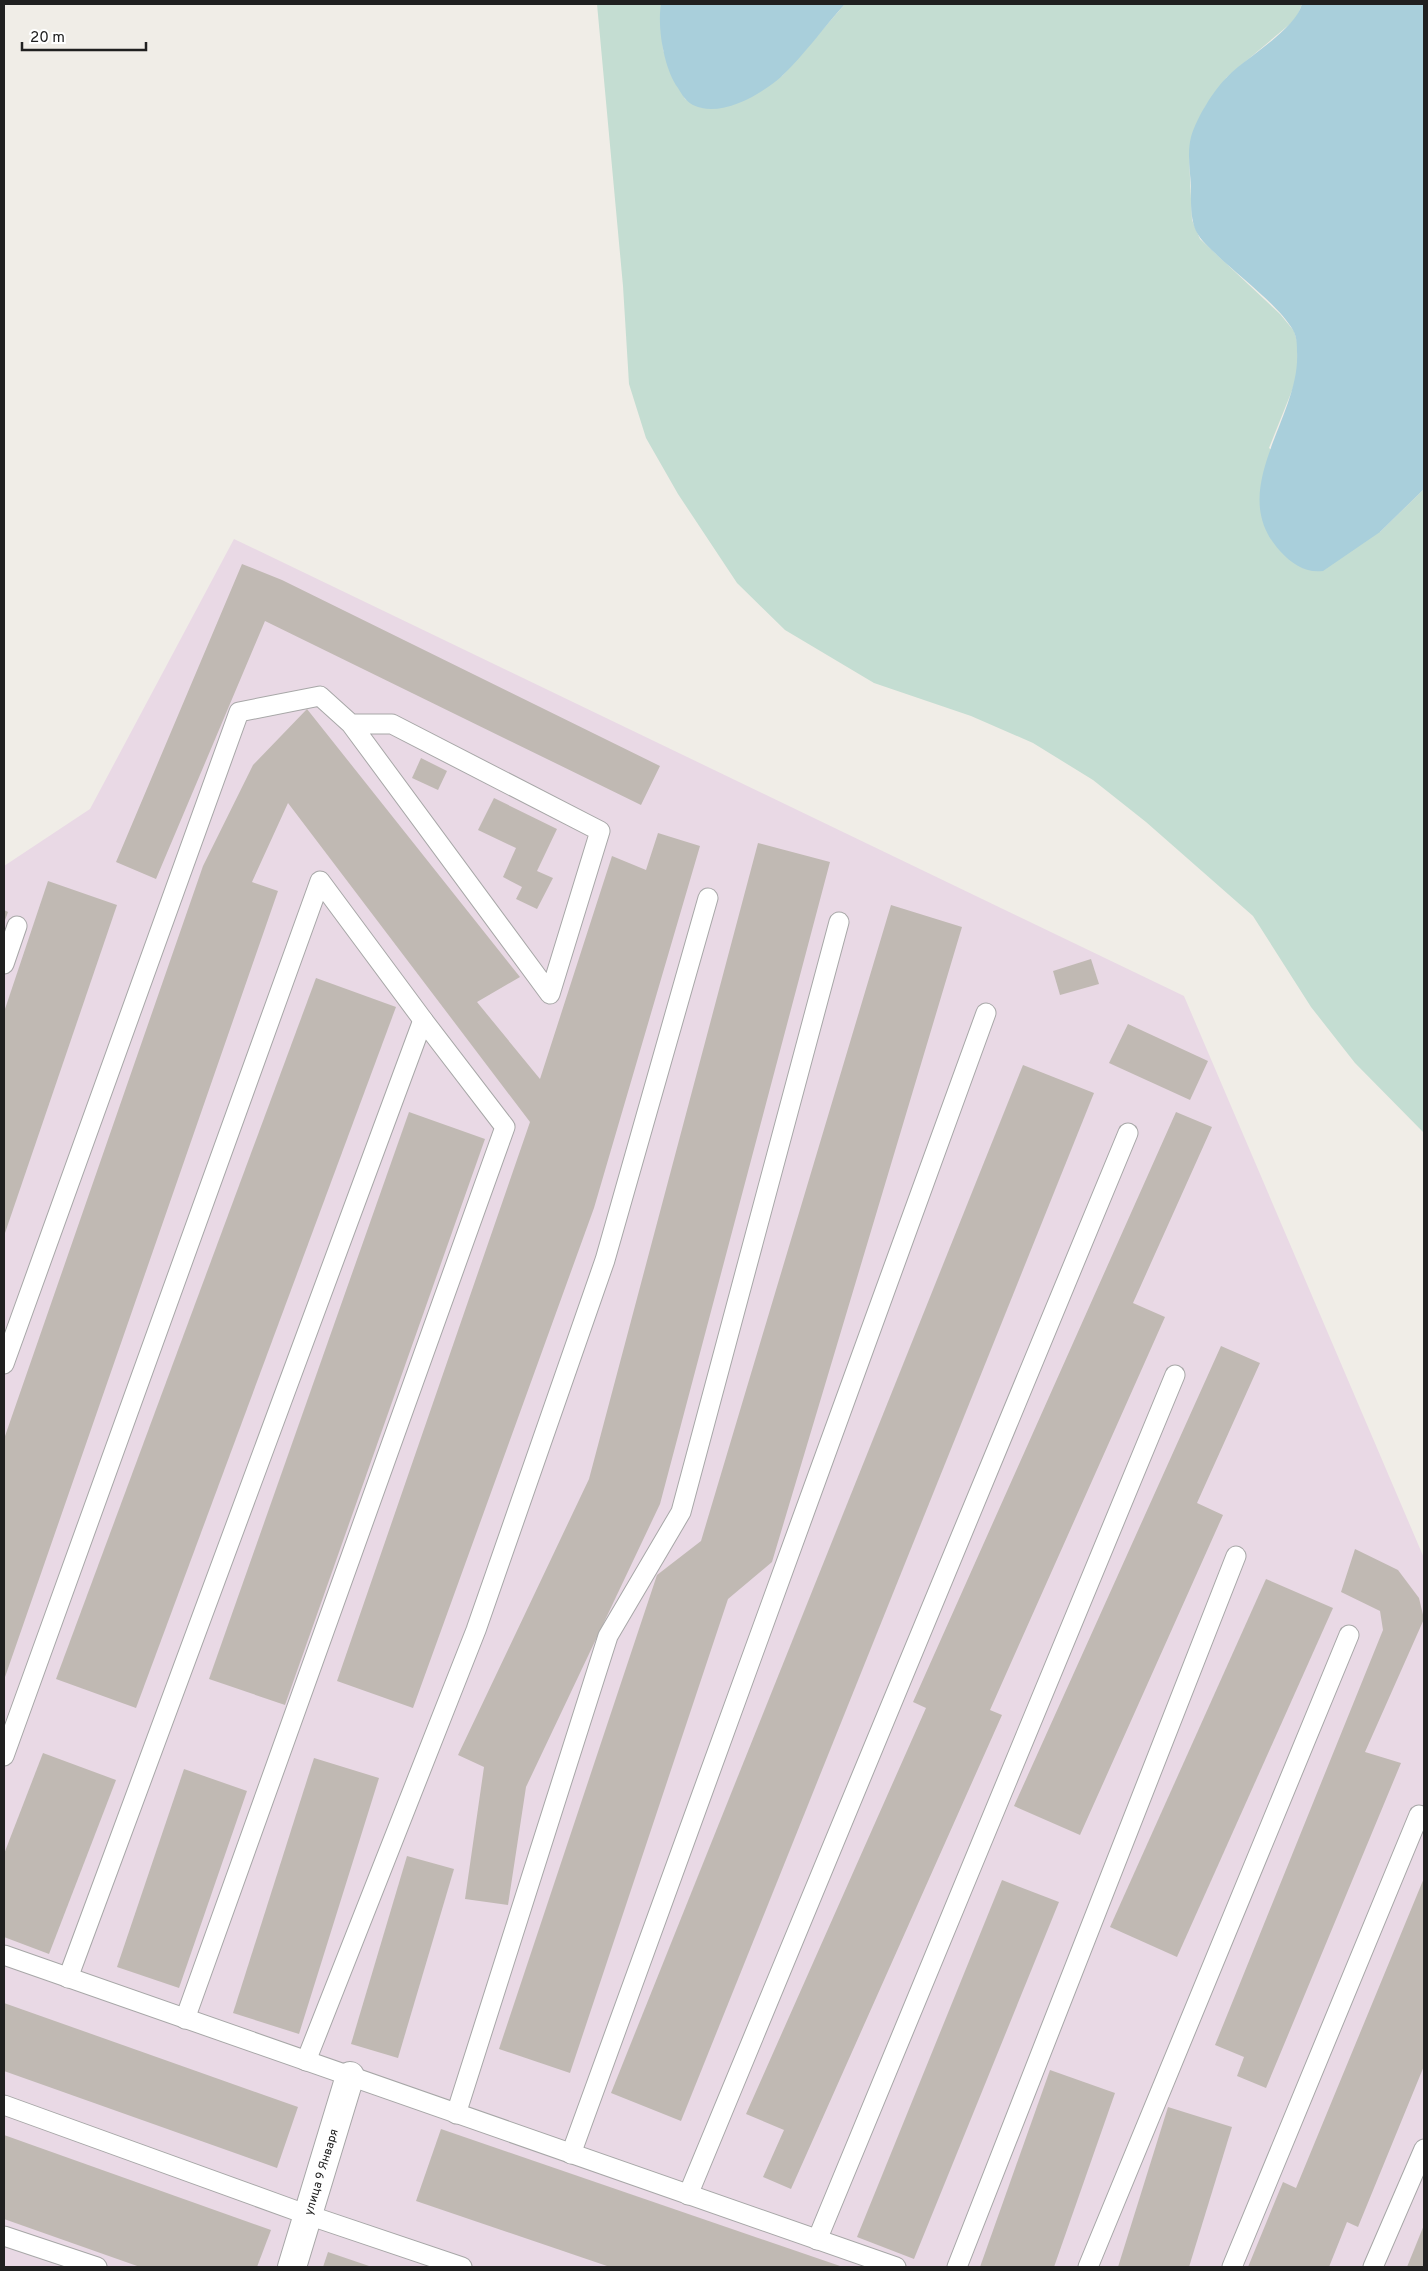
<svg xmlns="http://www.w3.org/2000/svg" width="1428" height="2271" viewBox="0 0 1428 2271" font-family="Overpass,sans-serif">
<rect width="100%" height="100%" fill="#f0ede7"/>
<!-- industrial -->
<polygon fill="#e9d9e5" points="234,539 1184,996 1424,1558 1424,2267 4,2267 4,866 90,809"/>
<!-- wetland -->
<polygon fill="#c4ddd2" points="597,4 661,4 663,50 685,99 702,108 782,76 845,4 1302,4 1296,19 1227,77 1205,107 1192,137 1189,157 1192,220 1200,239 1280,314 1294,331 1297,341 1298,363 1295,383 1269,448 1380,532 1424,489 1424,1133 1355,1063 1311,1007 1253,916 1146,822 1093,780 1033,743 971,716 874,683 785,630 737,583 678,494 646,438 629,384 623,286"/>
<!-- water -->
<g fill="#a9cfdb">
<path d="M661,4H845C824,27 805,54 782,76C762,94 720,119 693,105C686,101 682,95 678,88C664,69 657,27 661,4Z"/>
<path d="M1302,4H1424V489L1380,532L1323,571C1305,573 1292,564 1280,551C1224,490 1301,418 1297,352C1297,345 1297,337 1293,330C1278,305 1240,277 1218,256C1210,248 1201,241 1196,231C1190,217 1191,201 1191,186C1190,170 1187,153 1191,137C1197,117 1213,91 1228,76C1248,56 1295,30 1302,4Z"/>
</g>
<!-- building -->
<g fill="#c0b9b3">
<polygon points="242,564 282,580 660,766 641,805 265,621 156,879 116,862"/>
<polygon points="307,709 520,977 477,1002 540,1079 612,856 646,870 658,833 700,846 594,1208 413,1708 337,1681 530,1122 288,803 252,882 278,891 4,1680 4,1439 203,866 253,765"/>
<polygon points="421,758 447,771 438,790 412,778"/>
<polygon points="494,798 557,829 537,871 553,878 537,909 516,899 522,887 503,877 516,848 478,830"/>
<polygon points="758,843 830,862 660,1504 526,1787 508,1905 465,1899 484,1767 458,1755 589,1479"/>
<polygon points="48,881 117,905 4,1236 4,1012"/>
<polygon points="891,905 962,927 772,1562 728,1599 570,2073 499,2049 657,1575 701,1541"/>
<polygon points="4,910 8,912 4,923"/>
<polygon points="1091,959 1099,984 1060,995 1053,971"/>
<polygon points="316,978 396,1007 136,1708 56,1679"/>
<polygon points="1128,1024 1208,1061 1190,1100 1109,1063"/>
<polygon points="1023,1065 1094,1093 681,2121 611,2093"/>
<polygon points="409,1112 485,1139 285,1705 209,1679"/>
<polygon points="1176,1112 1212,1127 1133,1303 1165,1317 990,1710 1002,1715 791,2189 763,2177 784,2130 746,2114 926,1708 913,1702"/>
<polygon points="1221,1346 1260,1363 1197,1503 1223,1515 1080,1835 1014,1806"/>
<polygon points="1355,1549 1398,1570 1419,1598 1424,1619 1365,1752 1401,1763 1266,2088 1237,2076 1244,2057 1215,2045 1383,1630 1380,1611 1341,1592"/>
<polygon points="1266,1579 1333,1608 1177,1957 1110,1927"/>
<polygon points="43,1753 116,1780 49,1954 4,1937 4,1854"/>
<polygon points="314,1758 379,1778 299,2034 233,2013"/>
<polygon points="184,1769 247,1791 179,1988 117,1967"/>
<polygon points="407,1856 454,1869 398,2058 351,2044"/>
<polygon points="1424,1878 1424,2066 1358,2227 1347,2222 1329,2267 1248,2267 1283,2182 1296,2188"/>
<polygon points="1002,1880 1059,1902 914,2259 857,2237"/>
<polygon points="4,2003 298,2107 277,2168 4,2071"/>
<polygon points="1050,2070 1115,2093 1054,2267 980,2267"/>
<polygon points="1168,2107 1232,2127 1189,2267 1118,2267"/>
<polygon points="441,2129 843,2267 610,2267 416,2201"/>
<polygon points="4,2135 271,2230 257,2267 140,2267 4,2219"/>
<polygon points="1424,2225 1424,2267 1407,2267"/>
<polygon points="328,2252 372,2267 323,2267"/>
</g>
<g fill="none" stroke-linecap="round" stroke-linejoin="round">
<!-- lane casing -->
<g stroke="#a7a7a7" stroke-width="21">
<g id="lane">
<polyline points="4,964 17,926"/>
<polyline points="4,1364 239,712 320,696 351,724 550,994 600,831 392,724 351,724"/>
<polyline points="4,1756 320,881 423,1020 505,1127 185,2019"/>
<polyline points="4,1955 896,2267"/>
<polyline points="68,1978 423,1020"/>
<polyline points="306,2061 476,1630 605,1260 708,898"/>
<polyline points="4,2105 308,2215 462,2267"/>
<polyline points="456,2114 608,1636 681,1512 839,922"/>
<polyline points="571,2154 986,1013"/>
<polyline points="688,2195 1128,1133"/>
<polyline points="4,2236 97,2267"/>
<polyline points="817,2240 1175,1375"/>
<polyline points="957,2267 1236,1556"/>
<polyline points="1088,2267 1349,1635"/>
<polyline points="1232,2267 1419,1815"/>
<polyline points="1373,2267 1424,2149"/>
</g>
</g>
<!-- street casing -->
<g stroke="#a7a7a7" stroke-width="30">
<polyline id="street" points="292,2267 350,2076"/>
</g>
<!-- lane -->
<use href="#lane" stroke="#fff" stroke-width="19"/>
<!-- street -->
<use href="#street" stroke="#fff" stroke-width="28"/>
</g>
<g text-anchor="middle" stroke-width="5" stroke-linejoin="round" paint-order="stroke">
<!-- street labels -->
<g font-size="12" fill="#202020" stroke="#fff">
<text transform="translate(321 2172) rotate(-73)" y="4">улица 9 Января</text>
</g>
</g>
<!-- border -->
<rect width="1428" height="2271" fill="none" stroke="#202020" stroke-width="10"/>
<!-- scale -->
<path d="M22 42v8h124v-8" fill="none" stroke="#202020" stroke-width="2.5"/>
<text x="30" y="42" font-size="15" fill="#202020" stroke="#ffffff" stroke-width="4" paint-order="stroke">20 m</text>
</svg>
